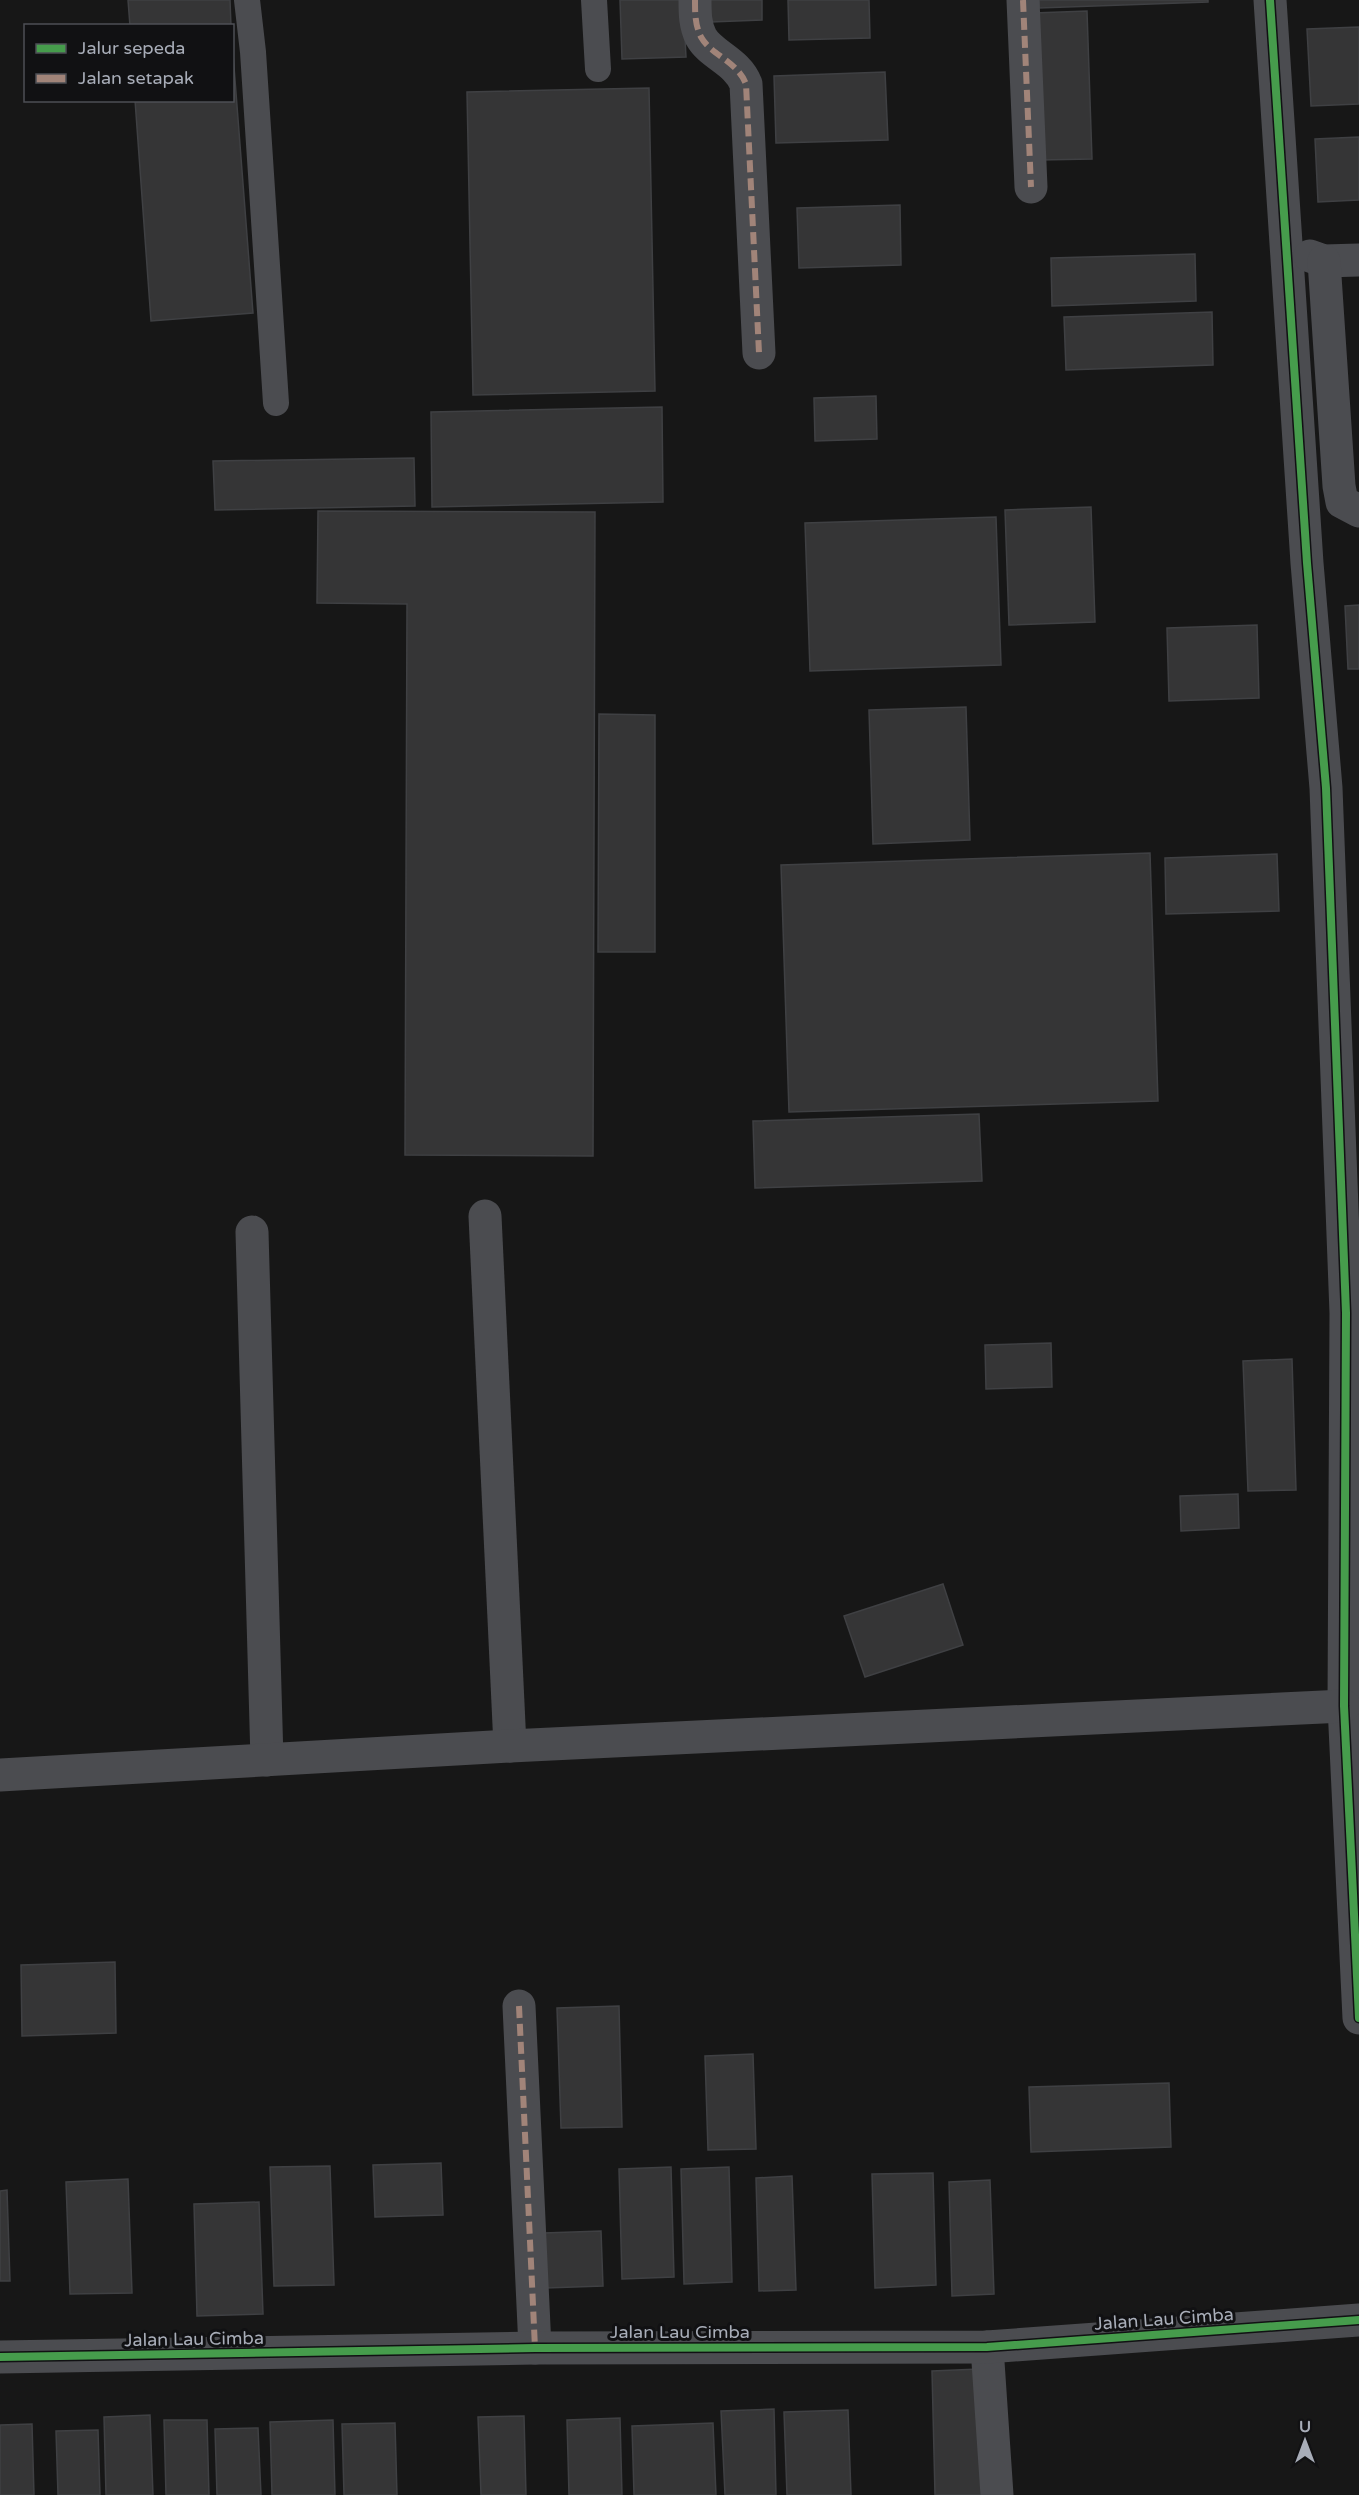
<svg xmlns="http://www.w3.org/2000/svg" width="1359" height="2495" viewBox="0 0 1359 2495" font-family="'Varela Round',sans-serif">
<rect width="100%" height="100%" fill="#171717"/>
<!-- building -->
<g fill="#353536" stroke="#3f4043" stroke-width="1.5">
<polygon points="128,0 230,0 231,26 130,26"/>
<polygon points="620,0 683,0 686,57 622,59"/>
<polygon points="710,0 762,0 762,20 711,22"/>
<polygon points="788,0 869,0 870,38 789,40"/>
<polygon points="1039,0 1208,0 1208,2 1039,8"/>
<polygon points="1087,11 1092,159 1040,160 1034,13"/>
<polygon points="1359,27 1359,104 1311,106 1307,29"/>
<polygon points="232,41 253,313 151,321 135,100 232,100"/>
<polygon points="885,72 888,140 776,143 774,76"/>
<polygon points="649,88 655,391 473,395 467,92"/>
<polygon points="1359,137 1359,200 1318,202 1315,139"/>
<polygon points="900,205 901,265 799,268 797,208"/>
<polygon points="1195,254 1196,301 1052,306 1051,258"/>
<polygon points="1212,312 1213,365 1066,370 1064,317"/>
<polygon points="876,396 877,439 815,441 814,398"/>
<polygon points="662,407 663,502 432,507 431,412"/>
<polygon points="414,458 415,506 215,510 213,461"/>
<polygon points="1091,507 1095,622 1009,625 1005,510"/>
<polygon points="318,511 595,512 593,1156 405,1155 407,604 317,603"/>
<polygon points="996,517 1001,665 810,671 805,523"/>
<polygon points="1359,605 1359,669 1348,669 1345,606"/>
<polygon points="1257,625 1259,698 1169,701 1167,628"/>
<polygon points="966,707 970,840 873,844 869,710"/>
<polygon points="599,714 655,715 655,952 598,952"/>
<polygon points="1150,853 1158,1101 789,1112 781,865"/>
<polygon points="1277,854 1279,911 1166,914 1165,858"/>
<polygon points="979,1114 982,1181 755,1188 753,1121"/>
<polygon points="1051,1343 1052,1387 986,1389 985,1345"/>
<polygon points="1292,1359 1296,1490 1248,1491 1243,1361"/>
<polygon points="1238,1494 1239,1528 1181,1531 1180,1496"/>
<polygon points="943,1584 963,1645 865,1677 844,1616"/>
<polygon points="115,1962 116,2033 22,2036 21,1965"/>
<polygon points="619,2006 622,2127 561,2128 557,2008"/>
<polygon points="753,2054 756,2149 708,2150 705,2056"/>
<polygon points="1169,2083 1171,2147 1031,2152 1029,2087"/>
<polygon points="441,2163 443,2215 375,2217 373,2165"/>
<polygon points="330,2166 334,2285 274,2286 270,2167"/>
<polygon points="671,2167 674,2277 622,2279 619,2169"/>
<polygon points="729,2167 732,2282 684,2284 681,2169"/>
<polygon points="933,2173 936,2285 875,2288 872,2174"/>
<polygon points="792,2176 796,2290 759,2291 756,2178"/>
<polygon points="128,2179 132,2293 70,2294 66,2182"/>
<polygon points="990,2180 994,2294 952,2296 949,2182"/>
<polygon points="7,2190 10,2281 0,2281 0,2191"/>
<polygon points="259,2202 263,2314 197,2316 194,2204"/>
<polygon points="601,2231 603,2286 546,2288 544,2233"/>
<polygon points="979,2369 983,2495 935,2495 932,2371"/>
<polygon points="774,2409 776,2495 725,2495 721,2411"/>
<polygon points="848,2410 851,2495 787,2495 784,2412"/>
<polygon points="150,2415 153,2495 106,2495 104,2417"/>
<polygon points="524,2416 526,2495 481,2495 478,2417"/>
<polygon points="620,2418 622,2495 569,2495 567,2420"/>
<polygon points="164,2420 207,2420 209,2495 166,2495"/>
<polygon points="333,2420 335,2495 272,2495 270,2422"/>
<polygon points="395,2423 397,2495 344,2495 342,2424"/>
<polygon points="713,2423 716,2495 634,2495 632,2426"/>
<polygon points="32,2424 34,2495 0,2495 0,2425"/>
<polygon points="258,2428 261,2495 217,2495 215,2429"/>
<polygon points="98,2430 100,2495 58,2495 56,2431"/>
</g>
<g fill="none" stroke-linecap="round" stroke-linejoin="round">
<!-- service -->
<g stroke="#4b4c50" stroke-width="26">
<polyline points="247,0 253,52 276,403"/>
<polyline points="594,0 598,69"/>
</g>
<!-- minor -->
<g stroke="#4b4c50" stroke-width="33">
<path d="M695,0C695,13 695,25 701,37C711,55 737,61 746,84L759,353"/>
<polyline points="1023,0 1031,187"/>
<polyline points="1270,0 1307,563 1326,788 1346,1313 1344,1706 1359,2018"/>
<polyline points="1310,256 1324,261 1359,260"/>
<polyline points="1324,261 1339,486 1342,502 1359,511"/>
<polyline points="485,1216 510,1746"/>
<polyline points="252,1232 267,1760"/>
<polyline points="0,1775 510,1746 1344,1706"/>
<polyline points="519,2006 535,2348"/>
<polyline points="987,2347 997,2495"/>
<polyline points="0,2357 535,2348 987,2347 1359,2320"/>
</g>
<!-- quiet -->
<g stroke="#a18479" stroke-width="6" stroke-dasharray="12 6" stroke-linecap="butt">
<path d="M695,0C695,13 695,25 701,37C711,55 737,61 746,84L759,353"/>
<polyline points="1023,0 1031,187"/>
<polyline points="519,2006 535,2348"/>
</g>
<!-- cycleway casing -->
<g stroke="#111113" stroke-width="11">
<g id="cycleway">
<polyline points="1270,0 1307,563 1326,788 1346,1313 1344,1706 1359,2018"/>
<polyline points="0,2357 535,2348 987,2347 1359,2320"/>
</g>
</g>
<!-- cycleway -->
<use href="#cycleway" stroke="#469c4c" stroke-width="8"/>
</g>
<g text-anchor="middle" stroke-width="6" stroke-linejoin="round" paint-order="stroke">
<!-- street labels -->
<g font-size="18" fill="#a8adb8" stroke="#111113">
<text transform="translate(1164 2319) rotate(-4)" y="6">Jalan Lau Cimba</text>
<text x="680" y="2338">Jalan Lau Cimba</text>
<text transform="translate(194 2339) rotate(-1)" y="6">Jalan Lau Cimba</text>
</g>
</g>
<!-- legend -->
<rect x="24" y="24" width="210" height="78" fill="#111113" stroke="#4d4f55" stroke-width="1.5"/>
<rect x="36" y="44" width="30" height="9" fill="#469c4c" stroke="#4d4f55" stroke-width="1.5"/>
<text x="78" y="54" font-size="18" fill="#a8adb8">Jalur sepeda</text>
<rect x="36" y="74" width="30" height="9" fill="#a18479" stroke="#4d4f55" stroke-width="1.5"/>
<text x="78" y="84" font-size="18" fill="#a8adb8">Jalan setapak</text>
<!-- north arrow -->
<g transform="translate(1305 2441)" stroke="#111113" stroke-width="4.5" paint-order="stroke">
<path d="M0-4.5L10 22L0 15L-10 22Z" fill="#a8adb8"/>
<text y="-9" font-size="16" font-weight="bold" text-anchor="middle" fill="#a8adb8">U</text>
</g>
</svg>
